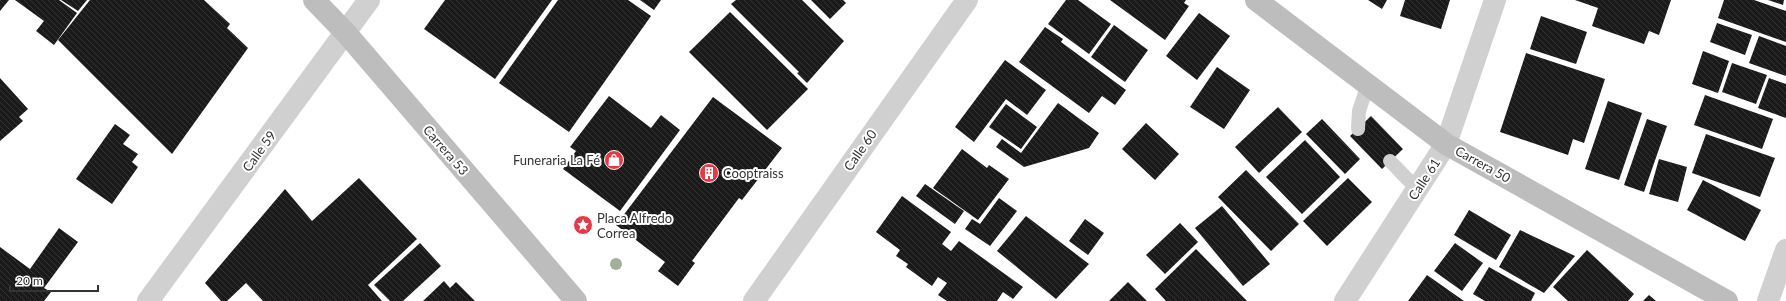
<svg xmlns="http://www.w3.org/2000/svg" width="1786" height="301" viewBox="0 0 1786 301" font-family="Lato,sans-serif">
<defs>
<pattern id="building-back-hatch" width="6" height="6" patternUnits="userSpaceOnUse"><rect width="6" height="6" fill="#1a1a1a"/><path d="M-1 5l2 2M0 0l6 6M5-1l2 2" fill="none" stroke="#333"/></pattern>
</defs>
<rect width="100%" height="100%" fill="#fff"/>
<!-- building -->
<g fill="url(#building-back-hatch)">
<polygon points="0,0 9,0 0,11"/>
<polygon points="15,0 59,0 77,13 54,45 36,31 44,21"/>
<polygon points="61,0 87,0 78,11"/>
<polygon points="90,0 204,0 230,24 227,28 248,48 172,154 58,40"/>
<polygon points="445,0 552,0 495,79 424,29"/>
<polygon points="558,0 628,0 651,16 569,132 499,83"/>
<polygon points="640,0 661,0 654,10"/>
<polygon points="736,0 802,0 844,41 807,83 797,73 799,72 731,4"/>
<polygon points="811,0 843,0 846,3 830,19"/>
<polygon points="1066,0 1078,0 1111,24 1089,54 1048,24"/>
<polygon points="1110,0 1186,0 1184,3 1189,6 1165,40"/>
<polygon points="1368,0 1387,0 1382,9"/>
<polygon points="1405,0 1450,0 1441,29 1400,16"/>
<polygon points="1575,0 1671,0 1659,35 1649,31 1644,44 1592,26 1598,8"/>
<polygon points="1724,0 1754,0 1786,11 1786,42 1718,18"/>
<polygon points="1768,0 1784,0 1783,5"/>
<polygon points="730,12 808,89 767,130 689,52"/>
<polygon points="1199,13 1230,36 1197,80 1166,56"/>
<polygon points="1541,16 1587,32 1576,64 1530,49"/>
<polygon points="1717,23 1752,35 1745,55 1710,42"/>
<polygon points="1114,25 1148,50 1125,82 1091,57"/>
<polygon points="1045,27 1063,39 1061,42 1126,90 1115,105 1102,96 1089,113 1019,62"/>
<polygon points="1759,36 1786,46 1786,76 1749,63"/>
<polygon points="1703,51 1729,61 1718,93 1692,84"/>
<polygon points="1526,53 1605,79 1584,143 1573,139 1568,155 1500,132"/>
<polygon points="1005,60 1046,90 1027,115 1006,99 974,142 955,127"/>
<polygon points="1732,63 1767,75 1756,104 1722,92"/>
<polygon points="1217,67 1250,90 1224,129 1190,107"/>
<polygon points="0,78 28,109 19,117 23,121 0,141"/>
<polygon points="1769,78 1786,84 1786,118 1758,108"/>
<polygon points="1705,95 1773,119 1762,149 1694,125"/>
<polygon points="609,96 651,128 661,115 680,130 620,211 563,169 576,151 570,147"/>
<polygon points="713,97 782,148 742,200 739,198 692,261 695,263 678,286 658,271 665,262 616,225"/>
<polygon points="1608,101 1642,113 1619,180 1585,169"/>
<polygon points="1058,103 1099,133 1089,148 1024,167 996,147 1002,139 1021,153"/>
<polygon points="1006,104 1037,127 1021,149 989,127"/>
<polygon points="1278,107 1302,132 1259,173 1235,147"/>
<polygon points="1371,116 1403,149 1382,169 1350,136"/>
<polygon points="1322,119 1360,159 1345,174 1306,134"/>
<polygon points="1647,119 1667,126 1644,192 1624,185"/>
<polygon points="1146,123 1179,154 1155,180 1122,149"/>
<polygon points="115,124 130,135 123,144 138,154 132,162 138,167 112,204 76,179"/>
<polygon points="1706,134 1775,158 1760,197 1692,173"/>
<polygon points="1305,140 1340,177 1302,214 1266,177"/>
<polygon points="962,149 987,168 989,165 1009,179 978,220 933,188"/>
<polygon points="1659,159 1687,167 1678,202 1649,194"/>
<polygon points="1246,170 1299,224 1271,251 1218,197"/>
<polygon points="359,178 417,239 368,285 382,301 263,301 246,283 227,301 221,301 205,283 285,189 312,221"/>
<polygon points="1348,178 1372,202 1327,246 1303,221"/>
<polygon points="1703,180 1761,210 1745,241 1687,210"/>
<polygon points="925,184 964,211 955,224 916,196"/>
<polygon points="902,196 951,232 942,244 951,251 959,241 1023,287 1013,299 1003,292 997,301 947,301 938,295 947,283 938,277 932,286 906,267 908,264 896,256 900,250 876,232"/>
<polygon points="999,198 1017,211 990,246 965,229 972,219 980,224"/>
<polygon points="1222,206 1270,264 1243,286 1195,228"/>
<polygon points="1469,210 1511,235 1496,260 1454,235"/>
<polygon points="1026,216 1089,264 1056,299 997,251"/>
<polygon points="1085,219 1104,233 1088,255 1069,241"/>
<polygon points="1180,223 1198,242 1165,274 1146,255"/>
<polygon points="59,228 78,242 44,288 51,292 44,301 0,301 0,247 30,269"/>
<polygon points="1520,230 1575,256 1544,293 1499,267"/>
<polygon points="420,243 441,266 403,301 390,301 374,285"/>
<polygon points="1455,243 1483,263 1462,291 1434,271"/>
<polygon points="1196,249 1247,301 1166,301 1155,289"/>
<polygon points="1587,250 1634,294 1628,301 1568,301 1553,287"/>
<polygon points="1489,267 1535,293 1531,301 1485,301 1473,294"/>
<polygon points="1427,275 1464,301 1408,301"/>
<polygon points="444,281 450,288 456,282 475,301 423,301"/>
<polygon points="1128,282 1147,301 1109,301"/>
<polygon points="1649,295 1656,301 1643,301"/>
</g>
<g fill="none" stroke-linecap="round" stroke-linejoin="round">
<!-- lane -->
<g stroke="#d0d0d0" stroke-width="14">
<polyline points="1358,129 1359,111 1368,84"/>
<polyline points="1390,161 1417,189"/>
</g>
<!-- street -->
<g stroke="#d0d0d0" stroke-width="22">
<polyline points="148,301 369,0"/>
<polyline points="754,301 967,0"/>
<polyline points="1345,301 1446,144 1495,0"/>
<polyline points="1768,301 1786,250"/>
</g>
<!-- secondary -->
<g stroke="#bdbdbd" stroke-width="22">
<polyline points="314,0 346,33 576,301"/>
<polyline points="1256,0 1446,144 1727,301"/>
</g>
</g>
<!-- trees -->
<circle fill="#a2b095" cx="616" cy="264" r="6"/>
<!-- icons -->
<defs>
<g id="shop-disc" transform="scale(1)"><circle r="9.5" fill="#e63946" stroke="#fff"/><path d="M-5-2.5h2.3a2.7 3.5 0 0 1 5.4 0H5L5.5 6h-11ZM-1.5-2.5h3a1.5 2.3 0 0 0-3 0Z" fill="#fff"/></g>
<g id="building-disc" transform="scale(1)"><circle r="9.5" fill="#e63946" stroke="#fff"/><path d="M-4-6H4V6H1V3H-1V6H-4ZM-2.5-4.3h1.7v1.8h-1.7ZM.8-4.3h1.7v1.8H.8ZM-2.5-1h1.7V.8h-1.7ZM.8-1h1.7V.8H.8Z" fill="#fff"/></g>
<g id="sight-disc" transform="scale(1)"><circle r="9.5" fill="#e63946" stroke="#fff"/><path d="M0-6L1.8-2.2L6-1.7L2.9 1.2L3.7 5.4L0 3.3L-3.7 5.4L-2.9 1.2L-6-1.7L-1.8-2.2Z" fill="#fff"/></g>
</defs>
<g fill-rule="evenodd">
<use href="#shop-disc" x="614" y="160"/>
<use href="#building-disc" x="709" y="173"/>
<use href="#sight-disc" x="583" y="225"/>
</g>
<g text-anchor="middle" stroke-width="4" stroke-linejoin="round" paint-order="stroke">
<!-- street labels -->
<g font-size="13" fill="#333" stroke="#fff">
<text transform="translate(446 150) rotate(49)" y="5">Carrera 53</text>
<text transform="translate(860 150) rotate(-55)" y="5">Calle 60</text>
<text transform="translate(259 151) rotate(-54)" y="5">Calle 59</text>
<text transform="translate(1483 164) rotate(29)" y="5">Carrera 50</text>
<text transform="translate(1424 179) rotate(-57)" y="5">Calle 61</text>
</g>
<!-- poi labels -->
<g font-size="13" fill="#333" stroke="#fff" text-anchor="start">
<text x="600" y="165" text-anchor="end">Funeraria La Fé</text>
<text x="723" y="178">Cooptraiss</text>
<text x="597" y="223">Placa Alfredo<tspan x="597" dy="15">Correa</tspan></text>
</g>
</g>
<!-- scale -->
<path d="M10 285v6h88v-6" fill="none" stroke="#333333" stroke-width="2"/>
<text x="16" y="285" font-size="12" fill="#333333" stroke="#ffffff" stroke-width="3" paint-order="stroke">20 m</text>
</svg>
